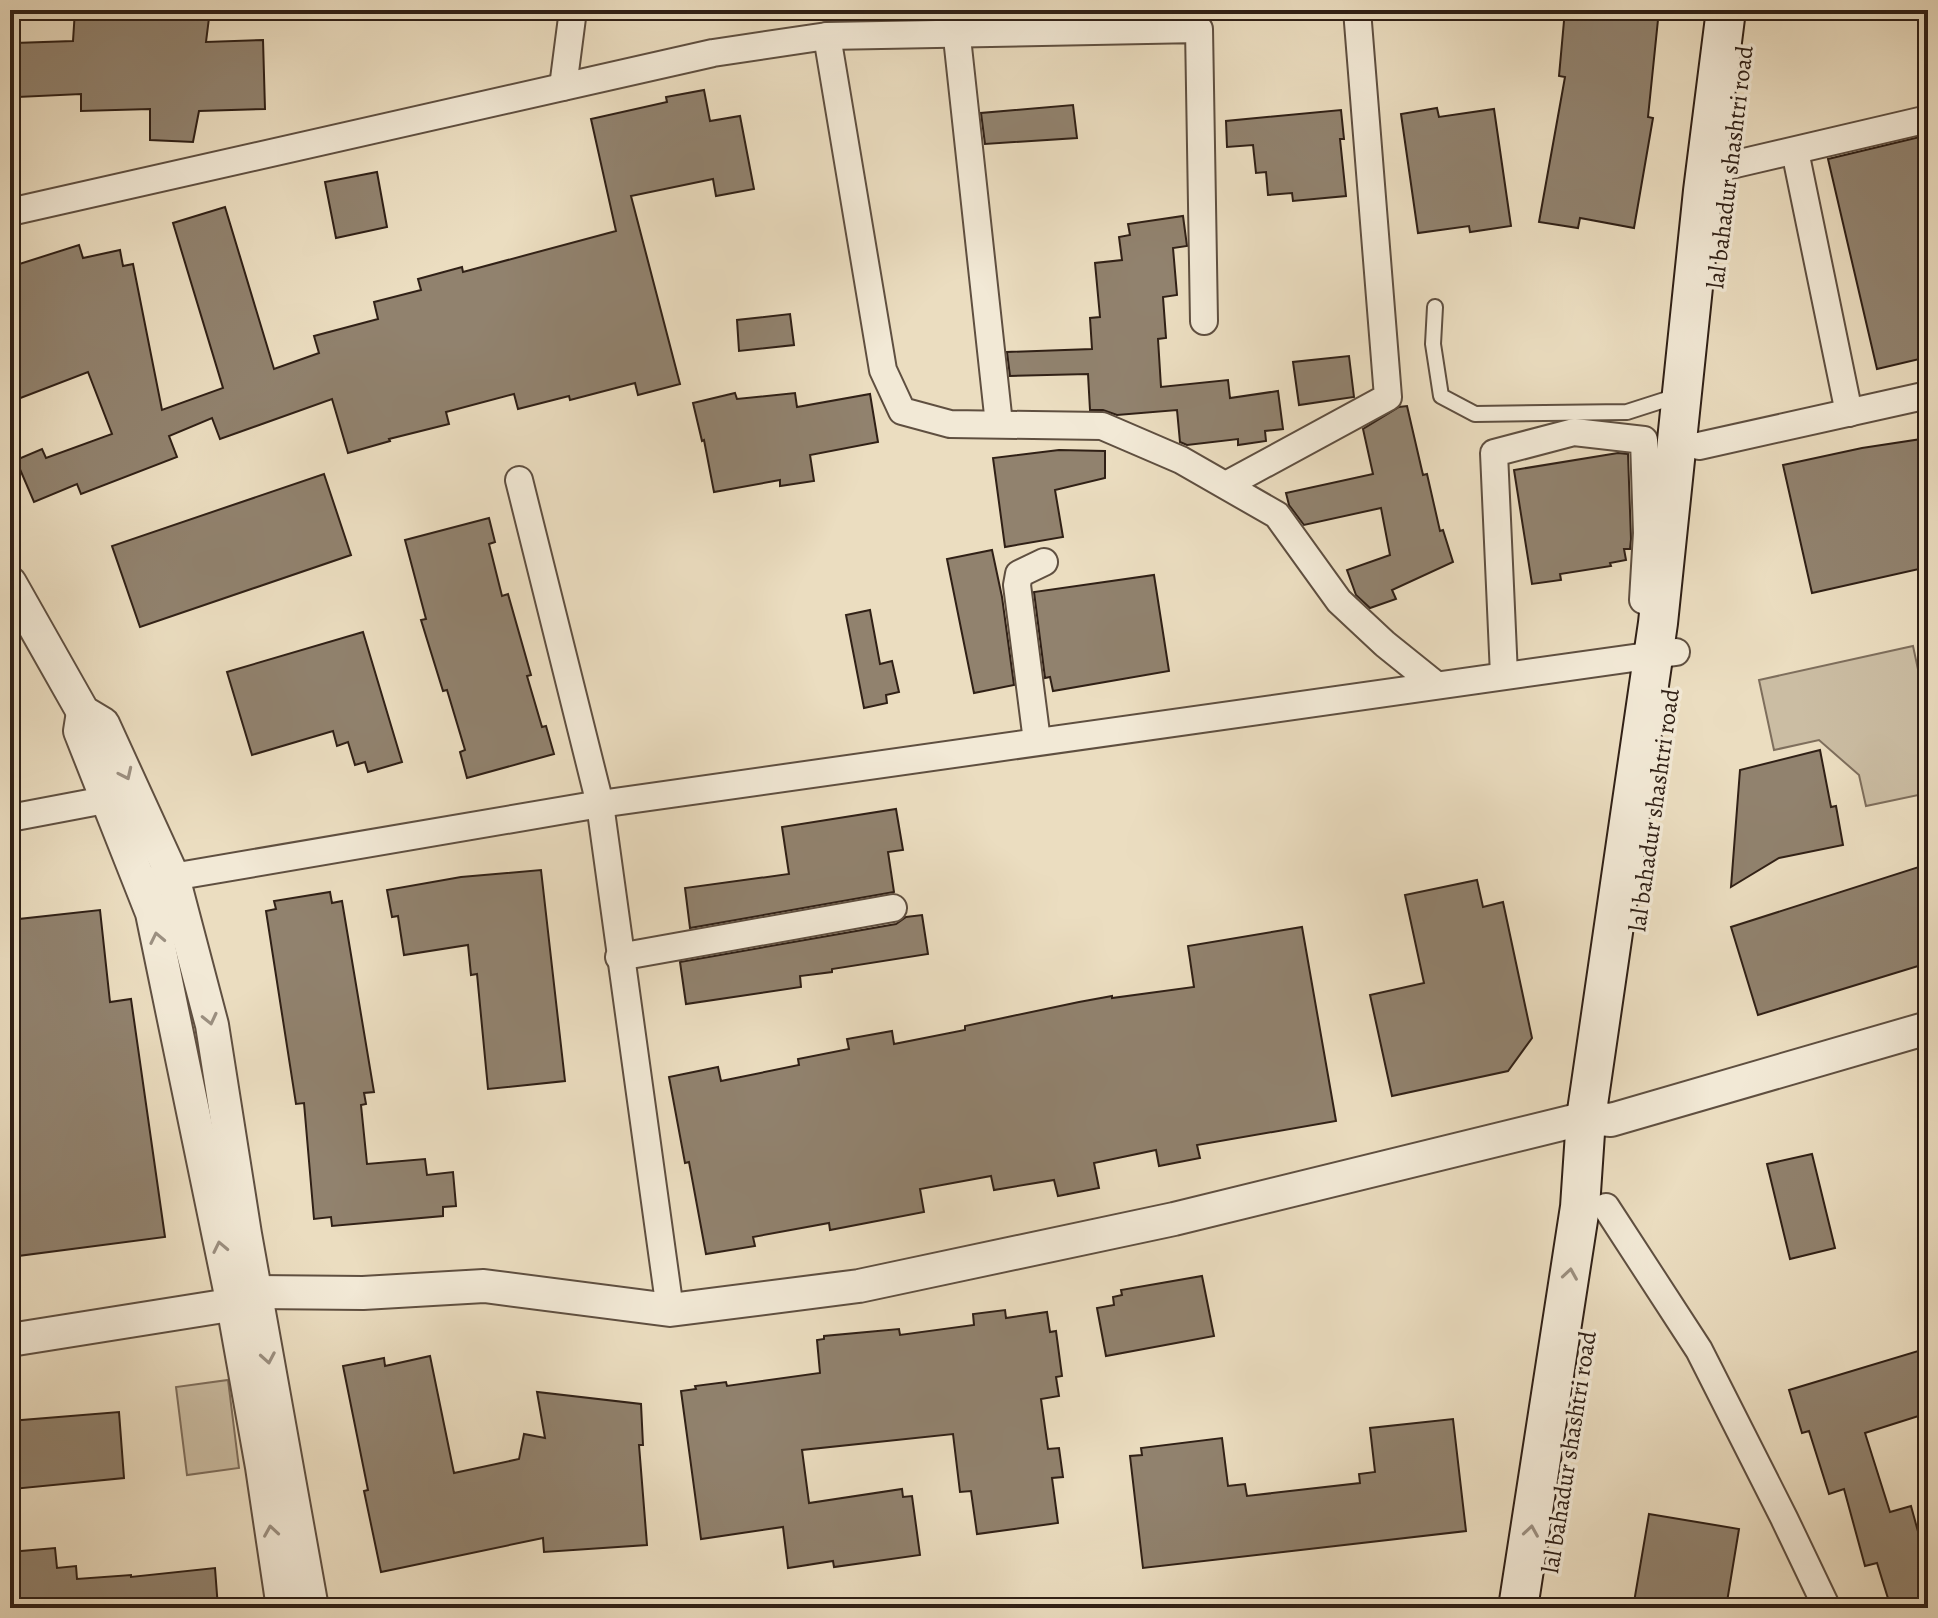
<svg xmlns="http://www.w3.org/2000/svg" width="1938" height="1618" viewBox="0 0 1938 1618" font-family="Alegreya,serif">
<rect width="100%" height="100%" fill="#ebddc0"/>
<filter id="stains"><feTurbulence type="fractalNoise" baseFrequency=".0025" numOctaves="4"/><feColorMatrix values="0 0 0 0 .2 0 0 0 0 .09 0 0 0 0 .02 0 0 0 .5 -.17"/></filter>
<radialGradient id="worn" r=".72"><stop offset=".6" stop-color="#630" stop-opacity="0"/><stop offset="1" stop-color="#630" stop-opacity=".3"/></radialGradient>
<!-- green -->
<g fill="#cbbda3" stroke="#7e6e5c" stroke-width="2">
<polygon points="1913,646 1928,716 1928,793 1866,806 1859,775 1819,740 1774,750 1759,680"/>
<polygon points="228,1380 239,1468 187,1475 176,1387"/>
</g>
<!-- building -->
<g fill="#91826e" stroke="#302016" stroke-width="2">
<polygon points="75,10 210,10 206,42 263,40 265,109 199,111 193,142 150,140 150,109 81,111 81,94 18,97 15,43 73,41"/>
<polygon points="1565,10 1659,10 1648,117 1653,118 1634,228 1580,218 1578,228 1539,222 1565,77 1559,76"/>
<polygon points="704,90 710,121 740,116 754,189 716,196 713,179 631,196 680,384 638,395 635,383 570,400 569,396 518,409 514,394 446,412 449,424 389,439 390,441 348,453 332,399 220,439 212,418 169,436 177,457 81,494 77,484 34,502 16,460 42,449 46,458 112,434 88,372 10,402 10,267 79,245 83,258 120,250 123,266 133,264 162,410 223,388 173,223 225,207 274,369 319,353 314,336 378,319 374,302 421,290 418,279 462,267 463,272 616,231 591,119 667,102 666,97"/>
<polygon points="1073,105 1077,138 985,144 981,113"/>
<polygon points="1437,108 1439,117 1494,109 1511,226 1470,232 1469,226 1418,233 1401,114"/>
<polygon points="1341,110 1344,139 1340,139 1346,196 1293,201 1292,193 1268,195 1266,172 1256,173 1253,145 1227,147 1226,121"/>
<polygon points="1928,135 1928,357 1877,369 1828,159"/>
<polygon points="377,172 387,227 336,238 325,182"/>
<polygon points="1183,216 1187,246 1173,248 1177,295 1163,297 1166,338 1158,339 1161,387 1228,380 1230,398 1278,391 1283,429 1265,431 1266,441 1238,445 1238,439 1187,445 1180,442 1177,410 1117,415 1103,410 1090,410 1088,374 1010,376 1007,352 1092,349 1090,318 1100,317 1095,263 1122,260 1119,237 1130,235 1128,224"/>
<polygon points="790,314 794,345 739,351 737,320"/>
<polygon points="1349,356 1354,397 1299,405 1293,362"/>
<polygon points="735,393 737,399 795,393 797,407 870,394 878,442 810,455 814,481 780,486 780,480 714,492 704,440 702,441 693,403"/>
<polygon points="1407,406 1423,475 1427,474 1440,531 1443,530 1453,562 1392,590 1396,599 1370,608 1356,595 1347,570 1390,555 1381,508 1304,525 1289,505 1286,493 1373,474 1363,429 1399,407"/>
<polygon points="1928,438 1928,567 1812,593 1783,465 1862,448"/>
<polygon points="1059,450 1105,451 1105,478 1055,490 1063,537 1005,547 993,458"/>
<polygon points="1618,453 1628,454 1631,539 1630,549 1624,549 1626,560 1610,563 1611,566 1560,574 1561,580 1532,584 1514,470"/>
<polygon points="324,474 351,555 140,627 112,546"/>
<polygon points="489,518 495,542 489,544 502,596 508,594 531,675 527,676 542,727 546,726 554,754 467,778 460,752 465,750 447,690 443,691 421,620 426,619 405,540"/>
<polygon points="992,550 1002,597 1014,685 974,693 947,559"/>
<polygon points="1154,575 1169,671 1053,691 1050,677 1045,678 1034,592"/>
<polygon points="870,610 880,664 892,661 899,692 886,695 887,703 864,708 846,615"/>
<polygon points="363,632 402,762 368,772 365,762 355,765 348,742 337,746 333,731 252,755 227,672"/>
<polygon points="1820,750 1831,807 1836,806 1843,845 1779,858 1731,887 1740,770"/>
<polygon points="896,809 903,850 888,852 894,892 690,928 685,888 789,874 782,827"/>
<polygon points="1928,864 1928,963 1758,1015 1731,927"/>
<polygon points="541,870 565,1081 488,1089 477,974 471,975 468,945 404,955 398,916 392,917 387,890 461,877"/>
<polygon points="1477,880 1483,907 1503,902 1532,1038 1508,1071 1392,1096 1370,995 1424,983 1405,895"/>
<polygon points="330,892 332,903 342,901 374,1092 364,1093 366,1104 361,1105 367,1164 425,1159 427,1175 453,1172 456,1206 443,1207 443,1216 332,1226 331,1217 314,1219 304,1103 296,1104 266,911 276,909 274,901"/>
<polygon points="100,910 110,1002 131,999 165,1237 10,1257 10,920"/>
<polygon points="922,915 928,954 832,969 832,972 800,976 801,987 686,1004 680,962 896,924 906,917"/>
<polygon points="1302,927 1336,1121 1197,1145 1200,1158 1159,1166 1156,1150 1094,1163 1099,1188 1058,1196 1054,1180 994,1190 991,1176 920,1189 924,1212 830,1230 829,1223 753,1237 755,1246 706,1254 689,1162 685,1163 669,1077 718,1067 721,1081 799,1065 798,1059 849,1049 847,1039 892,1031 894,1044 965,1030 965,1026 1079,1002 1112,996 1112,998 1194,987 1188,946"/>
<polygon points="1812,1154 1835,1248 1790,1259 1767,1164"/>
<polygon points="1202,1276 1214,1336 1106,1356 1097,1308 1114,1305 1113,1297 1122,1295 1121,1290"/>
<polygon points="1005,1310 1006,1318 1047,1312 1050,1332 1056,1331 1062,1376 1056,1377 1059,1396 1041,1399 1048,1449 1059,1448 1063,1477 1052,1478 1058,1523 977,1534 971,1491 960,1492 953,1434 802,1450 809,1503 902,1489 903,1497 912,1496 920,1555 834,1567 833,1561 788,1568 783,1527 701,1539 681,1391 696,1389 695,1386 726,1382 727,1386 820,1373 817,1340 824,1339 824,1336 899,1329 900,1335 974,1325 973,1314"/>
<polygon points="1928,1348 1928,1413 1865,1433 1890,1512 1911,1506 1928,1568 1928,1608 1891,1608 1877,1563 1865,1566 1844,1489 1829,1494 1809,1431 1802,1433 1789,1390"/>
<polygon points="430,1356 454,1473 519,1459 524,1434 545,1438 537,1392 641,1404 643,1445 639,1445 647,1545 544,1552 543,1538 381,1572 364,1491 368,1490 343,1366 384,1358 385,1366"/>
<polygon points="119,1412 124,1478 13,1489 13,1484 10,1484 10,1421"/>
<polygon points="1453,1419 1466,1531 1143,1568 1130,1456 1142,1455 1141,1448 1222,1438 1228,1486 1245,1484 1247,1496 1360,1483 1359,1474 1375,1472 1370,1428"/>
<polygon points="1649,1514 1739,1529 1726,1608 1633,1608"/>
<polygon points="55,1548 57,1568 76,1566 77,1579 131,1575 131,1577 215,1568 218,1608 181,1608 181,1606 155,1608 10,1608 10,1552"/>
</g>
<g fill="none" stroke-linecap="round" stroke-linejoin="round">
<!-- service casing -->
<g stroke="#5f4f40" stroke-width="18">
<polyline id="service" points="1435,307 1433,344 1441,396 1475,414 1627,412 1680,395"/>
</g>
<!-- minor casing -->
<g stroke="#5f4f40" stroke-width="30">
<g id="minor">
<polyline points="954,10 999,424"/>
<polyline points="827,36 1199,29 1204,321"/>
<polyline points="563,87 573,10"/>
<polyline points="1795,151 1849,413"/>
<polyline points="1727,166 1928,119"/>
<polyline points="10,212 713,53 827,36 883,370 902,411 950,424 1102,426 1181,460 1277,515 1339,601 1385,644 1436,685"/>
<polyline points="1699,446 1928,395"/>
<polyline points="519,480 600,804 670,1310"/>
<polyline points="1226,485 1388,397 1357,10"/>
<polyline points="1504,675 1494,453 1574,432 1644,440 1647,533 1643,600"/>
<polyline points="1037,741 1017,585 1019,574 1044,562"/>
<polyline points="10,818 105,800"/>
<polyline points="155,880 600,804 1676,652"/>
<polyline points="619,957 893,908"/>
<polyline points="1606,1207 1699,1350 1784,1518 1827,1608"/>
</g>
</g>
<!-- tertiary casing -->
<g stroke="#5f4f40" stroke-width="36">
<g id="tertiary">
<polyline points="10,583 83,712 103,724 173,877 212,1025 245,1234 312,1608"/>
<polyline points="83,712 80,731 152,913 233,1305 262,1467 283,1608"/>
<polyline points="256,1292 363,1293 484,1286 670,1310 859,1286 1174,1219 1586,1118 1611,1120 1928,1028"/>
<polyline points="10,1340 255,1301"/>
</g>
</g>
<!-- secondary casing -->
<g stroke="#302016" stroke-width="42">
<polyline id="secondary" points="1518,1608 1580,1207 1586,1118 1658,623 1703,191 1726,10"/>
</g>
<!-- service -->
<use href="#service" stroke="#f2e9d6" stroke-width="14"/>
<!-- minor -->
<use href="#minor" stroke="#f2e9d6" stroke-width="26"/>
<!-- tertiary -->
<use href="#tertiary" stroke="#f2e9d6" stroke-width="32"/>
<!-- secondary -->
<use href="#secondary" stroke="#f2e9d6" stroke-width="38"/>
</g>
<!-- one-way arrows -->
<defs><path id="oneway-chevron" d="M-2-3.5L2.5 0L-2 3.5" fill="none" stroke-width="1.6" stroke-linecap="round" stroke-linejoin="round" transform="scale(2)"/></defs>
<g stroke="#9b8f80">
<use href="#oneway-chevron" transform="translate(126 774) rotate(65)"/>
<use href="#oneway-chevron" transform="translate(157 938) rotate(-102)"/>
<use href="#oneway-chevron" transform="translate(210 1019) rotate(77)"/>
<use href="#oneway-chevron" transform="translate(220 1247) rotate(-102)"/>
<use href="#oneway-chevron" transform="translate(1570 1274) rotate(-81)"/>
<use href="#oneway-chevron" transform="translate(268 1358) rotate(80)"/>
<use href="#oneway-chevron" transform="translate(271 1531) rotate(-99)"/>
<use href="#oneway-chevron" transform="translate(1531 1531) rotate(-81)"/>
</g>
<g text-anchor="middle" stroke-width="7" stroke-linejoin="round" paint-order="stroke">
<!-- street labels -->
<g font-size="24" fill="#302016" stroke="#f2e9d6">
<text transform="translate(1730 167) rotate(-83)" y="8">lal bahadur shashtri road</text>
<text transform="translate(1654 810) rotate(-82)" y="8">lal bahadur shashtri road</text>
<text transform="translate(1569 1452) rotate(-81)" y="8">lal bahadur shashtri road</text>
</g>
</g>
<!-- margin -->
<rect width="1938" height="1618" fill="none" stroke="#ebddc0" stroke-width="40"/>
<rect x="12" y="12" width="1914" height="1594" fill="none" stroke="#302016" stroke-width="4"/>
<rect x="20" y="20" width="1898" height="1578" fill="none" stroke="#302016" stroke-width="2"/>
<rect width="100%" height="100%" filter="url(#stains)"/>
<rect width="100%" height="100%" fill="url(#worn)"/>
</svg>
